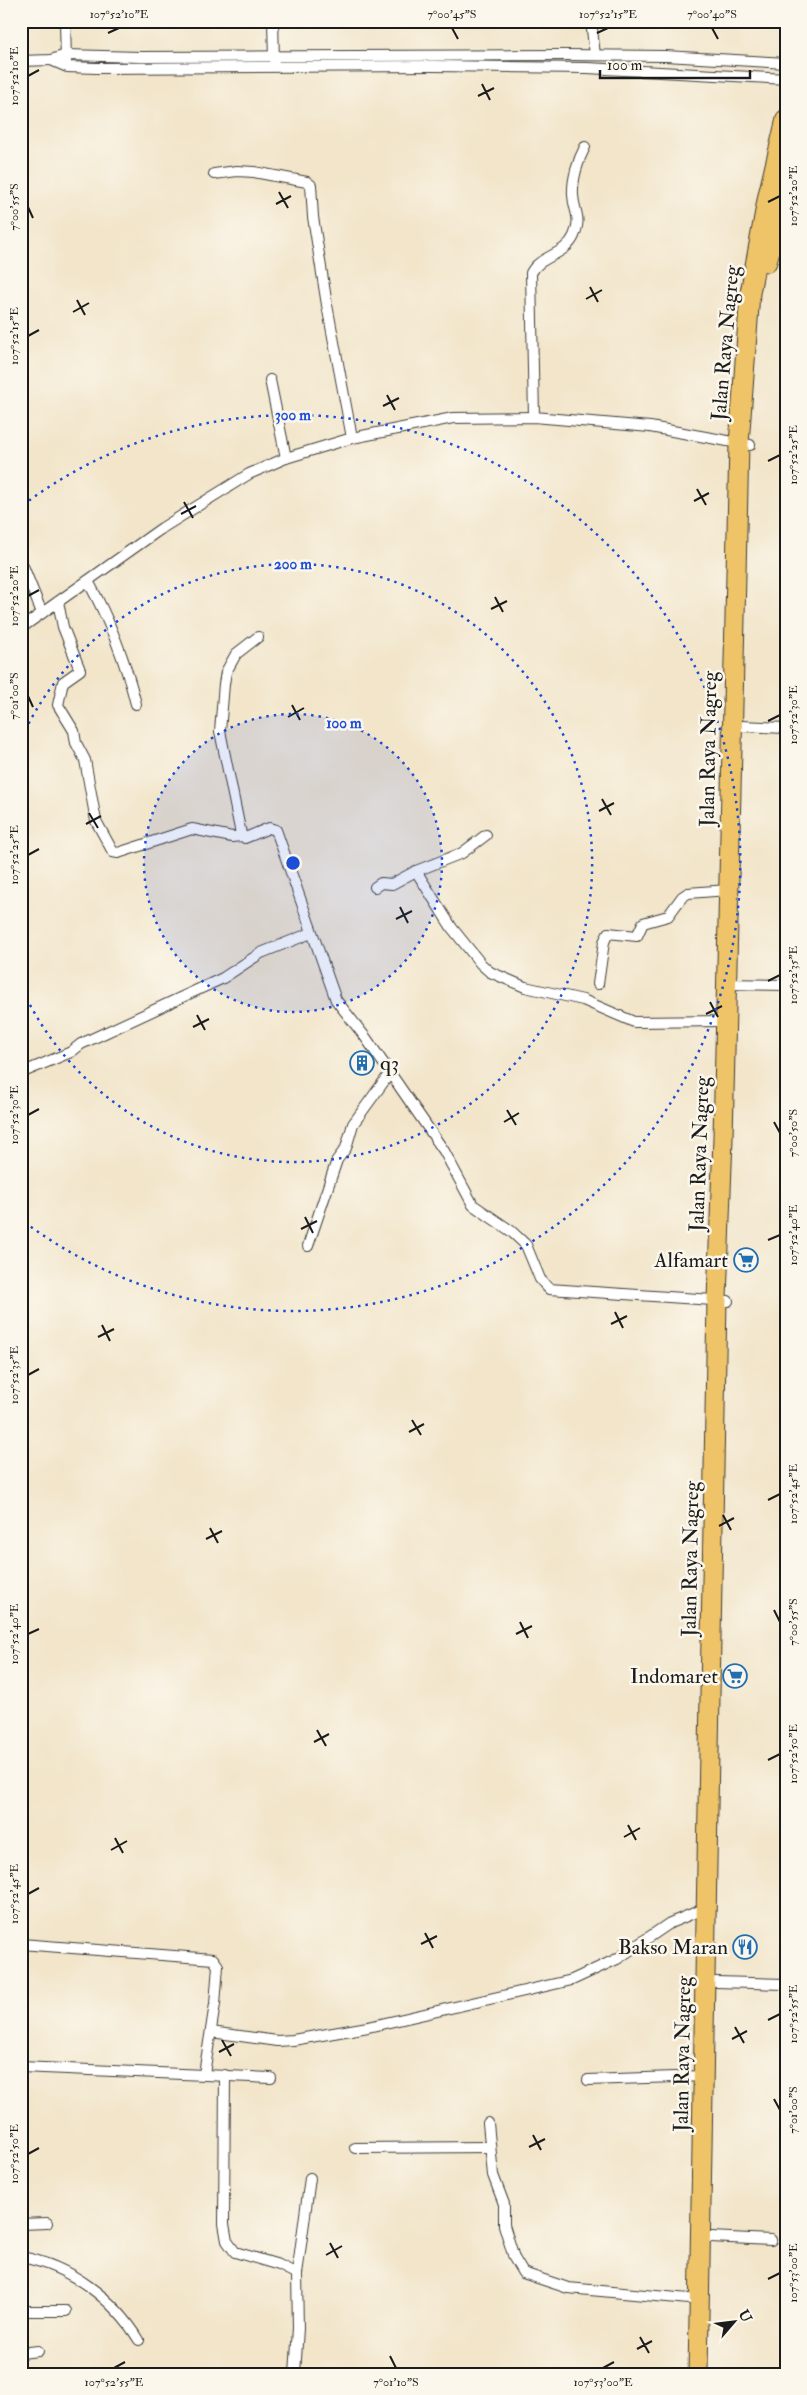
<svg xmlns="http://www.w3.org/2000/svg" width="807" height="2395" viewBox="0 0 807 2395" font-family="'IM FELL Double Pica',serif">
<rect width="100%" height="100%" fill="#fbf7ec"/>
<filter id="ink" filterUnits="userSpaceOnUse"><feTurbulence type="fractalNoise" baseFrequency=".02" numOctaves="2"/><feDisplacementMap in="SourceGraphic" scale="10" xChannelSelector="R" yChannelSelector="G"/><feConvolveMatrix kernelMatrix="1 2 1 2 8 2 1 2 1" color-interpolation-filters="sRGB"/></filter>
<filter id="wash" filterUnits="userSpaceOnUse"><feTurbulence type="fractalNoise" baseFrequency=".0096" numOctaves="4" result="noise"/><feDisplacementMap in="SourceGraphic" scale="20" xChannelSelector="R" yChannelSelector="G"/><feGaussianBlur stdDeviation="1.12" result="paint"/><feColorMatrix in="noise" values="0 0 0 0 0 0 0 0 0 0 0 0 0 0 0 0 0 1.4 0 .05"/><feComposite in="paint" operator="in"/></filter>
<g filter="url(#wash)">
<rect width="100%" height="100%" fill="#f2e5ca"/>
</g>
<g filter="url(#ink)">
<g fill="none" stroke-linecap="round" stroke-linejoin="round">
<!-- street casing -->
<g stroke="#3c3a36" stroke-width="12">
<g id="street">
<polyline points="65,21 66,61"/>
<polyline points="273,21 274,60"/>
<polyline points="591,21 595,55"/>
<polyline points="51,60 67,67 97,68 433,66 587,68 786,79"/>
<polyline points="21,61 51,60 66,55 140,57 566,55 665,56 786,63"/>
<polyline points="214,174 237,171 254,172 307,182 311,185 313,217 327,305 352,438"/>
<polyline points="270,380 286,458"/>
<path d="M534,417L531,273C540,255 565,256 574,236C582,216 574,213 573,195C572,180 578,160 585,147"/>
<polyline points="21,561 42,613"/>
<path d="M88,581C110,621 125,660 136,704"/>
<polyline points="58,602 63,627 80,670 63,682 58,705 74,731 76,743 85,760 96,821 113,852 118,853 192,829 232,837 242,836"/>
<polyline points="21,628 162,528 249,474 286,458 352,438 453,418 534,417 650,427 750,445"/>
<polyline points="258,637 236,654 226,672 224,684 220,731 241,834 245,838 269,828 276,830 336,1000 366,1038 444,1151 473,1205 511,1231 526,1245 540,1279 549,1289 728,1301"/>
<polyline points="741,726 786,728"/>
<polyline points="416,871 462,853 486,835"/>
<polyline points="375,887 381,883 392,884 416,871 452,928 481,964 490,972 525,987 583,1000 634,1022 725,1021"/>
<polyline points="598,984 604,942 608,933 637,936 643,923 668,916 682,897 688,893 728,890"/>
<polyline points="726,984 786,985"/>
<polyline points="21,1073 71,1052 81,1044 223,978 261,953 311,933"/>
<polyline points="308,1246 337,1160 346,1148 353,1124 390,1073"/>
<polyline points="21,1944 213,1959 218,1966 215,2004 204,2074"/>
<polyline points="716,1982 786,1984"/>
<polyline points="211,2032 277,2041 293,2040 368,2027 572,1980 617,1959 670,1923 706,1908"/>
<polyline points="21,2067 271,2078"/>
<polyline points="225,2075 224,2224 227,2241 235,2252 279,2265 297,2274 298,2328 295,2374"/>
<polyline points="588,2080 704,2076"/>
<polyline points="488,2123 493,2175 504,2204 504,2225 514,2258 523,2273 568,2288 700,2300"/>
<polyline points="355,2148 489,2147"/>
<polyline points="21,2224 47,2223"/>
<polyline points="711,2237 771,2240"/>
<path d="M21,2257C70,2266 114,2299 139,2340"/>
<polyline points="297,2274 310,2178"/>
<polyline points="21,2311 66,2311"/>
<polyline points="21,2353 38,2351"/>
</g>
</g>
<!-- highway casing -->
<g stroke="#3c3a36" stroke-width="21">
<g id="highway">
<polyline points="767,262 786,186"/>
<polyline points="698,2374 717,1299 723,1138 739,444 750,293 768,195 786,119"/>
</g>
</g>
<!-- street -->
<use href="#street" stroke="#fff" stroke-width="10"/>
<!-- highway -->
<use href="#highway" stroke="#efc469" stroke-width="19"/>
</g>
</g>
<!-- ticks -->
<path fill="none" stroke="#1c1c1c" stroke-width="2" d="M452,28L458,39M712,28L718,39M108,33L119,28M597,33L608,28M28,76L39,70M482,84L490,100M478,96L494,88M279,192L288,208M768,202L780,196M276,204L291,196M28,207L33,218M590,287L598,302M586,299L602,290M77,300L85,315M73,312L89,303M28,336L39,330M387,395L395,410M383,406L399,398M768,461L780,455M697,489L706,505M694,501L709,493M184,502L193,518M181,514L196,506M28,596L39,590M495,597L503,612M491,609L507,601M28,696L33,707M292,705L300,720M288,717L304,708M768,721L780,715M602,799L611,815M599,811L614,803M89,813L98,828M86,824L101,816M28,855L39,849M400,907L408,923M396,919L412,911M768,981L780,975M710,1002L718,1017M706,1014L722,1006M197,1015L205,1030M193,1027L209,1019M507,1110L516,1125M28,1115L39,1109M504,1122L519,1113M774,1122L780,1133M305,1217L313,1233M301,1229L317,1221M768,1240L780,1235M615,1312L623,1328M611,1324L627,1316M102,1325L110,1341M98,1337L114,1329M28,1375L39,1369M412,1420L421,1435M409,1432L424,1424M768,1500L780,1494M723,1515L731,1530M719,1526L734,1518M210,1528L218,1543M206,1539L222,1531M774,1610L780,1622M520,1622L528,1638M28,1634L39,1629M516,1634L532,1626M317,1730L326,1746M314,1742L329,1734M768,1760L780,1754M628,1825L636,1840M624,1837L640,1828M115,1838L123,1853M111,1850L127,1841M28,1894L39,1888M425,1933L433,1948M421,1944L437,1936M768,2020L780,2014M735,2027L744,2043M732,2039L747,2031M222,2040L231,2056M219,2052L234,2044M774,2099L780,2110M533,2135L541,2150M529,2147L545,2139M28,2154L39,2148M330,2243L338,2258M326,2255L342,2246M768,2279L780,2273M640,2337L649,2353M637,2349L652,2341M390,2356L396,2368M114,2368L125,2362M603,2368L614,2362"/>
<!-- distance rings -->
<circle cx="293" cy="863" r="149" fill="#1d4ed8" fill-opacity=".12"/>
<g fill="none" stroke="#1d4ed8" stroke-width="2.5" stroke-dasharray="2.5 5">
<circle cx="293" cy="863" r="149"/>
<path d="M22 737A299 299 0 1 1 22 989"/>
<path d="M23 505A448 448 0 1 1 23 1221"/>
</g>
<!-- icons -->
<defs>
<g id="building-ring" transform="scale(1.25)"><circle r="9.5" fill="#fbf7ec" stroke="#1f6fb2" stroke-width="1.5"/><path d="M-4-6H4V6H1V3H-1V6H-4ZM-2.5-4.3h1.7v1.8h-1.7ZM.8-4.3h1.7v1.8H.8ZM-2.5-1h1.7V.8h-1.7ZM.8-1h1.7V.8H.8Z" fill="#1f6fb2"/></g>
<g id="supermarket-ring" transform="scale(1.25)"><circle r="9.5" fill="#fbf7ec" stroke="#1f6fb2" stroke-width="1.5"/><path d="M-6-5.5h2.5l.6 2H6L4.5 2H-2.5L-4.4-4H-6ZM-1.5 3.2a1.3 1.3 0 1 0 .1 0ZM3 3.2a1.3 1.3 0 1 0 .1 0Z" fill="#1f6fb2"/></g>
<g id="restaurant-ring" transform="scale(1.25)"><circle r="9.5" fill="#fbf7ec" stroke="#1f6fb2" stroke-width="1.5"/><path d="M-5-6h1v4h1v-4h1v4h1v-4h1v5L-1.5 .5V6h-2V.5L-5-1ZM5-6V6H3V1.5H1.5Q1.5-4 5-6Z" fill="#1f6fb2"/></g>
</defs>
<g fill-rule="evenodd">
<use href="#building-ring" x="362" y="1063"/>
<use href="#supermarket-ring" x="746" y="1260"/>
<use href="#supermarket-ring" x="735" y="1676"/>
<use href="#restaurant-ring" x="745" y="1947"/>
</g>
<g text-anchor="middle" stroke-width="5" stroke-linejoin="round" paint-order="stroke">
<!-- street labels -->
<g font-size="21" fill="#1c1c1c" stroke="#fbf7ec">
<text transform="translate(725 343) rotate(-85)" y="7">Jalan Raya Nagreg</text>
<text transform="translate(708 749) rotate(-89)" y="7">Jalan Raya Nagreg</text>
<text transform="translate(699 1154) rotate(-88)" y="7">Jalan Raya Nagreg</text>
<text transform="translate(690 1559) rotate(-89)" y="7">Jalan Raya Nagreg</text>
<text transform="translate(682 2054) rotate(-89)" y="7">Jalan Raya Nagreg</text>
</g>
<!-- poi labels -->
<g font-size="21" fill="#1c1c1c" stroke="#fbf7ec" text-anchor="end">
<text x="380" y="1070" text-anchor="start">q3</text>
<text x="728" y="1267">Alfamart</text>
<text x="718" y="1683">Indomaret</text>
<text x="728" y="1954">Bakso Maran</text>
</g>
</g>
<circle cx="293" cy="863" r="8" fill="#1d4ed8" stroke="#fbf7ec" stroke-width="2.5"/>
<g font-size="15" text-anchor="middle" font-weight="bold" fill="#1d4ed8" stroke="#fbf7ec" stroke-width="5" stroke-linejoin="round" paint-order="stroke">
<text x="293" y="420">300 m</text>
<text x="293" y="569">200 m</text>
<text x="344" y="728">100 m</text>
</g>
<!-- margin -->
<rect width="807" height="2395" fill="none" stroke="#fbf7ec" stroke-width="55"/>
<!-- north arrow -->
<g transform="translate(734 2322) rotate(62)" stroke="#fbf7ec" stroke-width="4" paint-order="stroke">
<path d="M0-4L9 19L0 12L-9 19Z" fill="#1c1c1c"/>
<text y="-8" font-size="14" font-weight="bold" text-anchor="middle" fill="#1c1c1c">U</text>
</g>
<!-- scale -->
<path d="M600 70v8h150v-8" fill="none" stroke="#1c1c1c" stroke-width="2.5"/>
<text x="607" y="70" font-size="15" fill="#1c1c1c" stroke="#fbf7ec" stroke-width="4" paint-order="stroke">100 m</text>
<rect x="28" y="28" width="752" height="2340" fill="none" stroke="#1c1c1c" stroke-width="2"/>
<g font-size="12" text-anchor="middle" fill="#1c1c1c">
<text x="119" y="18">107°52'10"E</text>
<text x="452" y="18">7°00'45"S</text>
<text x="608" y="18">107°52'15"E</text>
<text x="712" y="18">7°00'40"S</text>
<text transform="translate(14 76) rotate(-90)" y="4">107°52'10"E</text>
<text transform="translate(793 196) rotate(-90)" y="4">107°52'20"E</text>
<text transform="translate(14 207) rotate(-90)" y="4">7°00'55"S</text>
<text transform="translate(14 336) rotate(-90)" y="4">107°52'15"E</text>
<text transform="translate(793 455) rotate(-90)" y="4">107°52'25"E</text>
<text transform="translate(14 596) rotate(-90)" y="4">107°52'20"E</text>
<text transform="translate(14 696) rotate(-90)" y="4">7°01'00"S</text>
<text transform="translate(793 715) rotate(-90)" y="4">107°52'30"E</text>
<text transform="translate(14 855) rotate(-90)" y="4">107°52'25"E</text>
<text transform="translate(793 975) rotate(-90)" y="4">107°52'35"E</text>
<text transform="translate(14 1115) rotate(-90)" y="4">107°52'30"E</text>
<text transform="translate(793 1133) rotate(-90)" y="4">7°00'50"S</text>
<text transform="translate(793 1235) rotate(-90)" y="4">107°52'40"E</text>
<text transform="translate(14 1375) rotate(-90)" y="4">107°52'35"E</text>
<text transform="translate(793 1494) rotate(-90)" y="4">107°52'45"E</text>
<text transform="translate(793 1622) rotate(-90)" y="4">7°00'55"S</text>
<text transform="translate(14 1634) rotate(-90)" y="4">107°52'40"E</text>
<text transform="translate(793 1754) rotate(-90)" y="4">107°52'50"E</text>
<text transform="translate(14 1894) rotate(-90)" y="4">107°52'45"E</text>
<text transform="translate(793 2014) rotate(-90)" y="4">107°52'55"E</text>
<text transform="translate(793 2110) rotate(-90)" y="4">7°01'00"S</text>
<text transform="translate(14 2154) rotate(-90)" y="4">107°52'50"E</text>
<text transform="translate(793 2273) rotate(-90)" y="4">107°53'00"E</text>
<text x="114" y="2386">107°52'55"E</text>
<text x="396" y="2386">7°01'10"S</text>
<text x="603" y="2386">107°53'00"E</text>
</g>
</svg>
